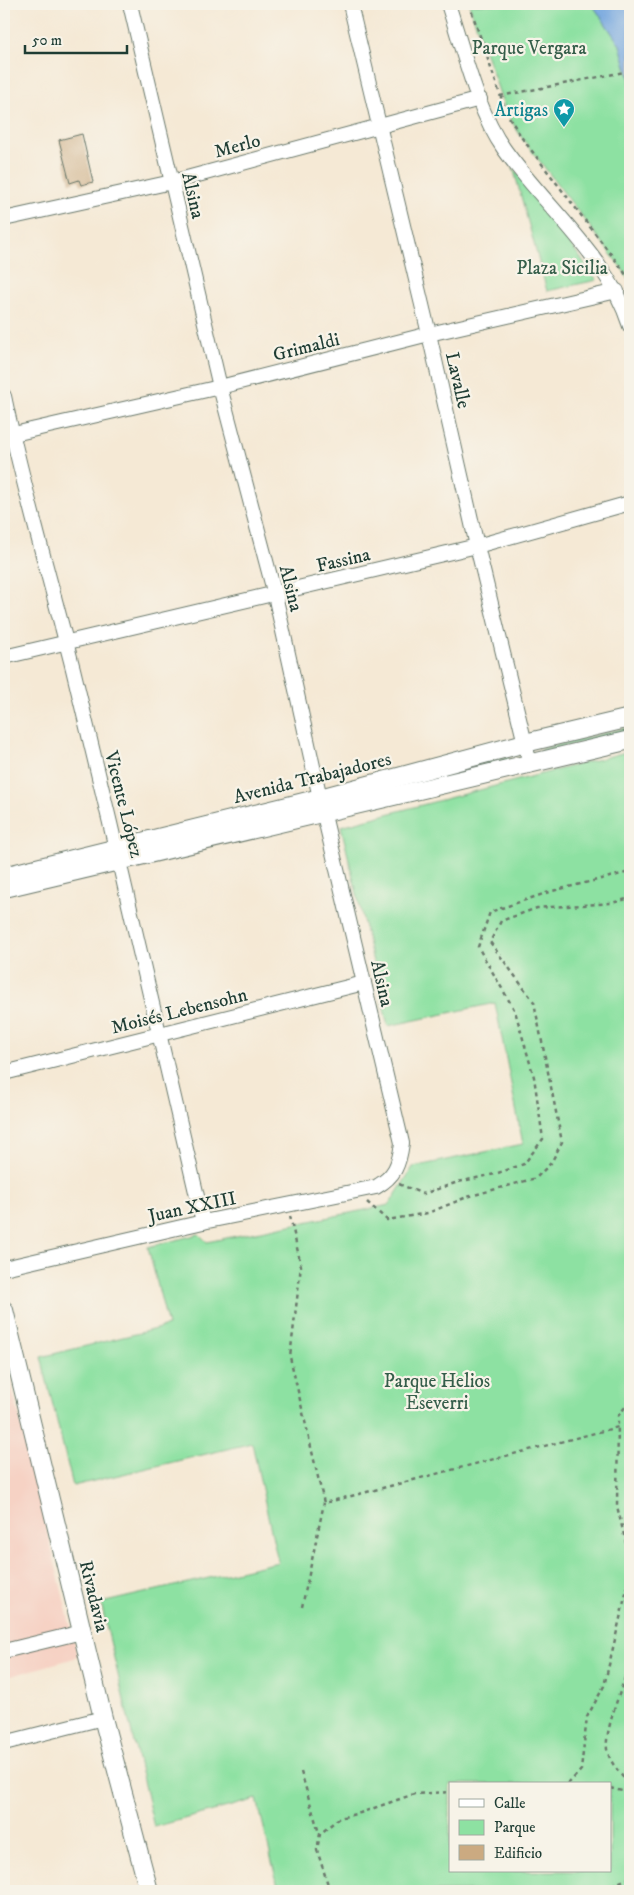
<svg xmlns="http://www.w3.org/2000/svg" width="634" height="1895" viewBox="0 0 634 1895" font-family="'IM FELL DW Pica',serif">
<rect width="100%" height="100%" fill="#f7f3e8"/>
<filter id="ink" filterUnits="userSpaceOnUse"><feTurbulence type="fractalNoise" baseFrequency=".02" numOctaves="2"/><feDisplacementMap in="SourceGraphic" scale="10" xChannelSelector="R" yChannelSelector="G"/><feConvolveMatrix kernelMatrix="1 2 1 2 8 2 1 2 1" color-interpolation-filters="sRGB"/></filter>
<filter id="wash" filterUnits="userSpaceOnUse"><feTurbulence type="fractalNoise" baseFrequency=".0096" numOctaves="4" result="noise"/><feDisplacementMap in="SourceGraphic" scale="20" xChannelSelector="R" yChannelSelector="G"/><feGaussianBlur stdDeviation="1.12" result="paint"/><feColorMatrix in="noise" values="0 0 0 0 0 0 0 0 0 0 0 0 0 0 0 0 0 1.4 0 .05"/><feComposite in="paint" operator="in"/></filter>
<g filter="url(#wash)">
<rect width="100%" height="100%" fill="#f5e9d5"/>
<!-- built -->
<polygon fill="#f6d2c4" points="4,1354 78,1657 4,1678"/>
<!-- green -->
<g fill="#8de1a2" stroke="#568f6b" fill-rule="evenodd">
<polygon points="469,4 592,4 620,45 630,80 630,282 623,270 522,138 506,112"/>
<polygon points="513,167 597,280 547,291"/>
<polygon points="630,727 630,731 541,752 541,749"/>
<path d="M630,751V1891H279L257,1799L154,1827L101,1603L278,1562L252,1443L73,1486L41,1357L168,1326L148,1247L199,1234L207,1242L389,1205L413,1167L523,1144L495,1003L388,1026L341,826ZM450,1784H610V1871H450Z"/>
<polygon points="508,757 509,760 344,800 343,797"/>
</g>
<!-- water -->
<polygon fill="#73a6df" stroke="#49728a" points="592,4 630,4 630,80 620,45"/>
<g id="blocks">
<!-- building -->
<polygon fill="#cbaa81" points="82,134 93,182 81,185 79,180 70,183 59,140"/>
</g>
</g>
<g filter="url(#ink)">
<use href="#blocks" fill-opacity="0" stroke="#6a796c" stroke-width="1"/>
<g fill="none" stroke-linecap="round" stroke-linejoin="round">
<!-- minor casing -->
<g stroke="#6a796c" stroke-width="16">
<g id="minor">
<polyline points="350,4 429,334 477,546 530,764"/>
<path d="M448,4C463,49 477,111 504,149C546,208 608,256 630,326"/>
<polyline points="4,219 172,182 480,99"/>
<path d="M4,396C23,488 50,578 73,669C118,853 160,1038 203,1222"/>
<polyline points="5,436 220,387 429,334 617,291"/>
<polyline points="4,657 477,546 630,503"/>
<polyline points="4,1073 364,983"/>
<path d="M4,1268L203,1222L376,1187C395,1176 399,1165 402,1143L320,798L275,595L220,387L130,4"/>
<polyline points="4,1651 82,1632"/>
<polyline points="4,1743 103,1718"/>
</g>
</g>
<!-- major casing -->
<g stroke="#6a796c" stroke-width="20">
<g id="major">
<polyline points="4,876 320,798 525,743 630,718"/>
<polyline points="9,887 630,740"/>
<polyline points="4,1310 103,1718 149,1891"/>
</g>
</g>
<!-- path -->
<g stroke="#6a796c" stroke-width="2.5" stroke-dasharray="4 4" stroke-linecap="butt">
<polyline points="469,4 506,112 522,138 623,270 630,282"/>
<polyline points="500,96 630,71"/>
<polyline points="399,1184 423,1194 458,1182 495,1174 524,1164 543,1139 534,1077 515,1011 478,947 490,912 552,891 630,872"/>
<polyline points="367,1202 387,1220 428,1213 467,1197 536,1178 551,1163 562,1142 534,1002 490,942 501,921 537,908 612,903 630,898"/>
<polyline points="290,1216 301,1266 290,1357 324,1503 618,1427"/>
<polyline points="630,1401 618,1416 617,1506 630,1560"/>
<polyline points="302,1607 324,1503"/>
<path d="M630,1662C625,1681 601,1736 608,1753C612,1766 622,1775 630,1786"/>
<polyline points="301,1772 319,1833"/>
<polyline points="568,1784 581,1770 587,1717 604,1686 630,1576"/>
<polyline points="610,1788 630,1793"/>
<polyline points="330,1891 317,1850 320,1834 339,1818 360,1813 414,1794 450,1792"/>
<polyline points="597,1891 630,1878"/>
</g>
<!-- minor -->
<use href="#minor" stroke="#fff" stroke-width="14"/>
<!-- major -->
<use href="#major" stroke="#fff" stroke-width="18"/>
</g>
</g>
<!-- icons -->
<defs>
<g id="sight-pin" transform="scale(1.125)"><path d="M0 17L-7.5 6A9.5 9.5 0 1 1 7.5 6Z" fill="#0f9aa8" stroke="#f7f3e8"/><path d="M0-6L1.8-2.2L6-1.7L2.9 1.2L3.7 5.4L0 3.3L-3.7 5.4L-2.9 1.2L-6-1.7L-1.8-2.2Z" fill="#fff"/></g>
</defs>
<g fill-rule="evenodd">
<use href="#sight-pin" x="564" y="109"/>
</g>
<g text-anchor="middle" stroke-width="4.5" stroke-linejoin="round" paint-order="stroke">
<!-- park labels -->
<g font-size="19" fill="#355e4a" stroke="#f7f3e8">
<text x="529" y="54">Parque Vergara</text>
<text x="562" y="274">Plaza Sicilia</text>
<text x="437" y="1387">Parque Helios<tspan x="437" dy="22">Eseverri</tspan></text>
</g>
<!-- culture labels -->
<g font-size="19" fill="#0d838f" stroke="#f7f3e8" text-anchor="end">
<text x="548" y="116">Artigas</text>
</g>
<!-- street labels -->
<g font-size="19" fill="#1f3d34" stroke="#f7f3e8">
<text transform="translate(237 145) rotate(-15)" y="7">Merlo</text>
<text transform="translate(194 195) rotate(77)" y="7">Alsina</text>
<text transform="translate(306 346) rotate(-14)" y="7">Grimaldi</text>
<text transform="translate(459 380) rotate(77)" y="7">Lavalle</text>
<text transform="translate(343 559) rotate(-13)" y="7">Fassina</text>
<text transform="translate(292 588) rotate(76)" y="7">Alsina</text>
<text transform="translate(312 777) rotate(-14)" y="7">Avenida Trabajadores</text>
<text transform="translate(125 804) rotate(76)" y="7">Vicente López</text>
<text transform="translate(383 983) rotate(77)" y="7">Alsina</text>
<text transform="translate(179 1010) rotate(-14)" y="7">Moisés Lebensohn</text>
<text transform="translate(192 1206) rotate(-12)" y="7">Juan XXIII</text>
<text transform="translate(95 1596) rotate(76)" y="7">Rivadavia</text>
</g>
</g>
<!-- margin -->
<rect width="634" height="1895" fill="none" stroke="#f7f3e8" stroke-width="20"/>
<!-- legend -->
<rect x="449" y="1782" width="162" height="90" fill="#f7f3e8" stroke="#a1aaa0"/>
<rect x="459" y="1799" width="25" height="8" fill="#ffffff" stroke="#a1aaa0"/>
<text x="494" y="1808" font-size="15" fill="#1f3d34">Calle</text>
<rect x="459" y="1820" width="25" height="15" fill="#8de1a2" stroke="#a1aaa0"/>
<text x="494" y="1832" font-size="15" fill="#1f3d34">Parque</text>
<rect x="459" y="1845" width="25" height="15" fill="#cbaa81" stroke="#a1aaa0"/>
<text x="494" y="1858" font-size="15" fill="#1f3d34">Edificio</text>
<!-- scale -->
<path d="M25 45v8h102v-8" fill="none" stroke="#1f3d34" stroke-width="2.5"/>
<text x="32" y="45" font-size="15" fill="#1f3d34" stroke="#f7f3e8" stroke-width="4" paint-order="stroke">50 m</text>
</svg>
